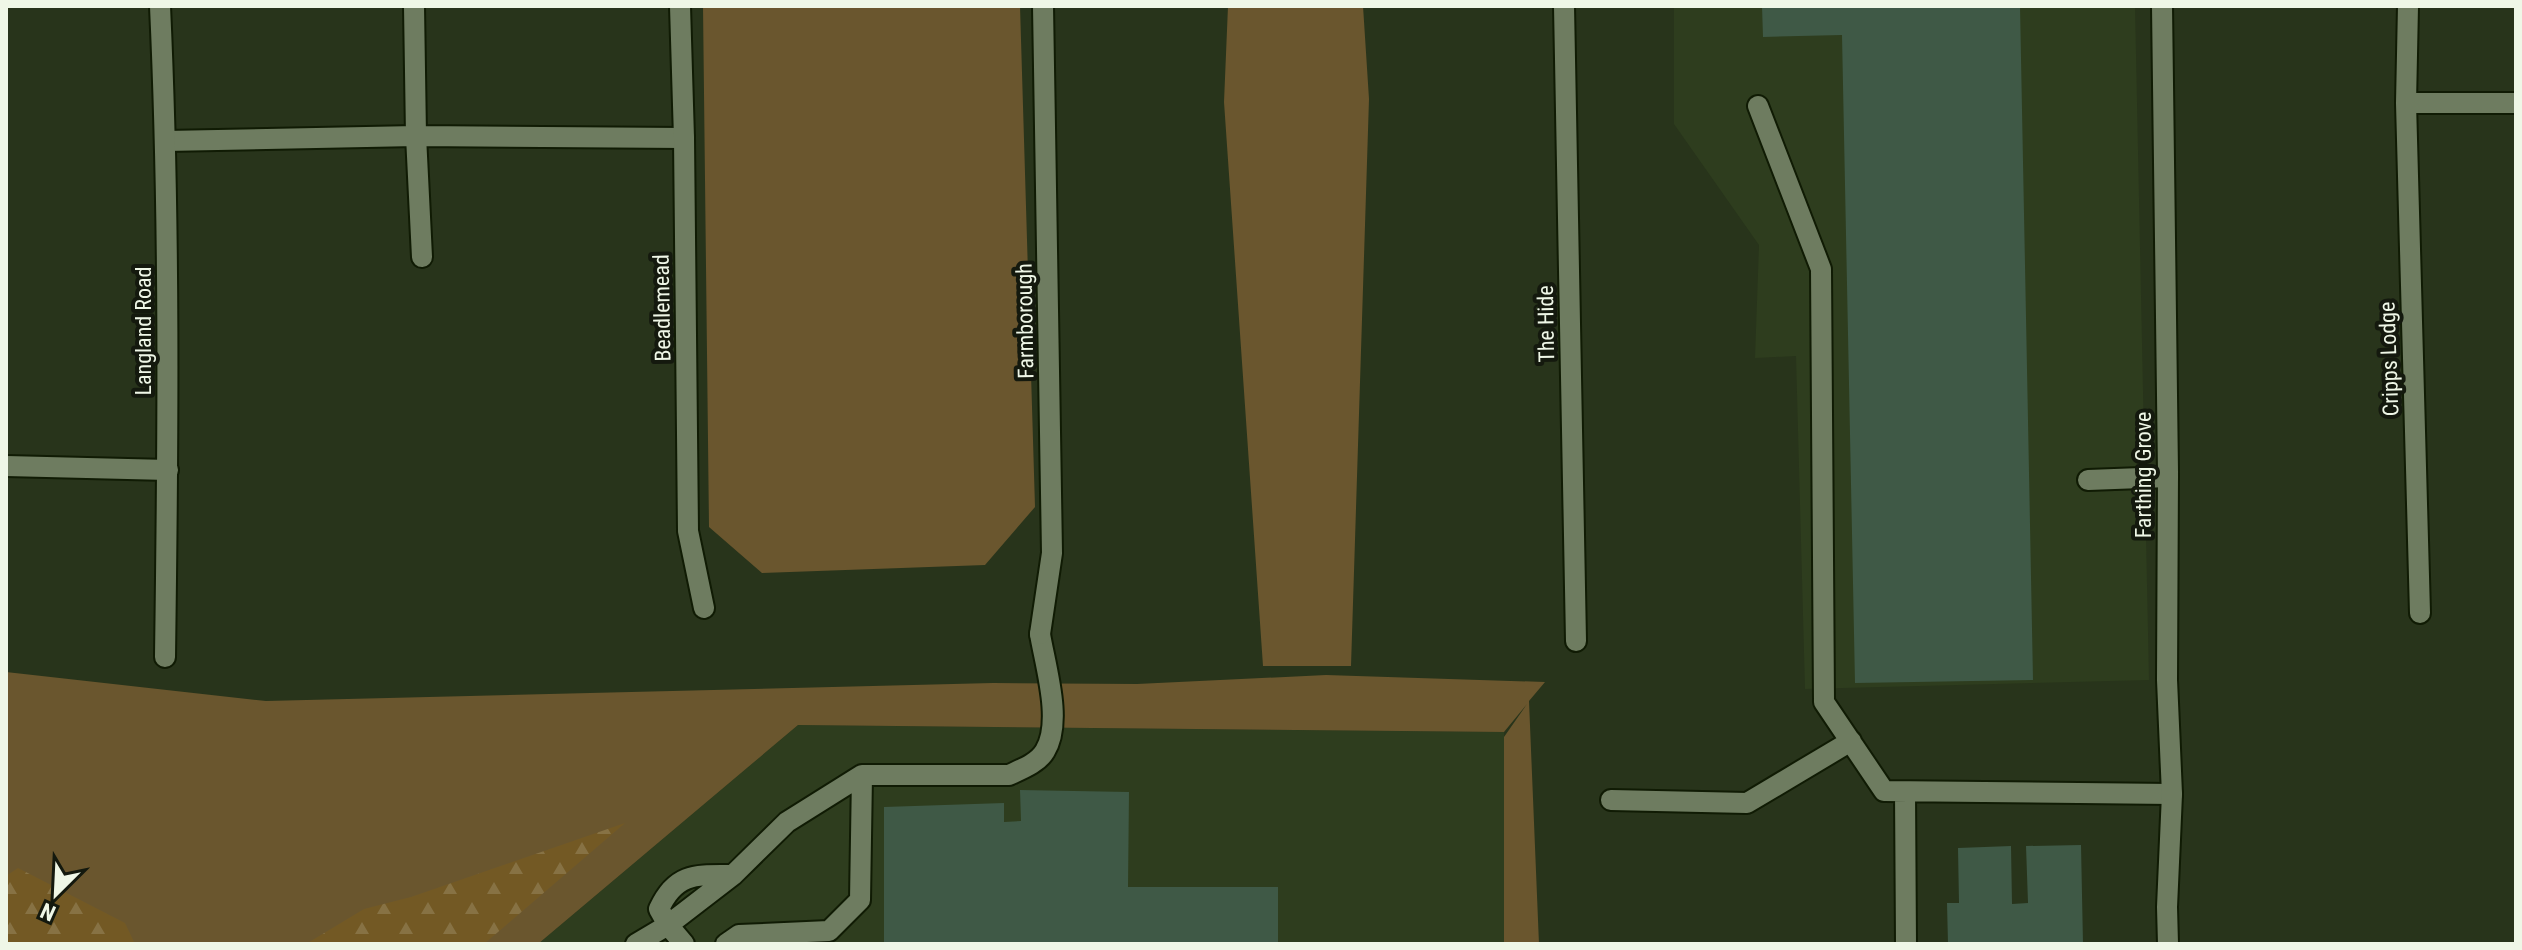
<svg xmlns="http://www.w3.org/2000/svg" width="2522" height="950" viewBox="0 0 2522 950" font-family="'Roboto Condensed',sans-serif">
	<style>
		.built { fill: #2e3d1e }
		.green { fill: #6a562e }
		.forest { fill: url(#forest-firs) }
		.building { fill: #3f5946 }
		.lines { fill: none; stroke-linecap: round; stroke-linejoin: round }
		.lane-casing { stroke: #101b04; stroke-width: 24 }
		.street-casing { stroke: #101b04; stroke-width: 24 }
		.secondary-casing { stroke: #101b04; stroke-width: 24 }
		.lane { stroke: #6e7c60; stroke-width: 20 }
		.street { stroke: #6e7c60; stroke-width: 20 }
		.secondary { stroke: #6e7c60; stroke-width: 20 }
		.labels { text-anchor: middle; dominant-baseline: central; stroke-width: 8; stroke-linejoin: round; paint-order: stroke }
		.street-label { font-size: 22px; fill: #eff7e7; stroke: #14190e }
	</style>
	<defs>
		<pattern id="forest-firs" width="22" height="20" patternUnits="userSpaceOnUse" patternTransform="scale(2)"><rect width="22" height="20" fill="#735924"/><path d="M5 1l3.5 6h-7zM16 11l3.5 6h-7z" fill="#877244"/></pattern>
	</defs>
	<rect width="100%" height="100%" fill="#28341b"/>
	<path class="built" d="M 1674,6 L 2135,6 L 2149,680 L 1805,689 L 1796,356 L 1755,358 L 1759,245 L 1674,124 Z
		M 798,725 L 1504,732 L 1504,944 L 538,944 Z"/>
	<path class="green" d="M 703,6 L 1020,6 L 1035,507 L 985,565 L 762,573 L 709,527 Z
		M 1228,6 L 1363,6 L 1369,99 L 1351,666 L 1263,666 L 1224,102 Z
		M 6,672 L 266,701 L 993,683 L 1137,684 L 1326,675 L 1545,682 L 1529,701 L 1539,944 L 1504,944 L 1504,737 L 1527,704 L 1504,732 L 798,725 L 538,944 L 6,944 Z"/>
	<path class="forest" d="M 625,823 L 484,944 L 306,944 L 364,909 L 411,897 Z
		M 18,868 L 125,923 L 135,944 L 6,944 L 6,876 Z"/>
	<path class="building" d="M 1762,6 L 2020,6 L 2033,680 L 1855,683 L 1842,35 L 1763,37 Z
		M 1020,790 L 1129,792 L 1128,887 L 1278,887 L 1278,944 L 884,944 L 884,807 L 1004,803 L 1004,822 L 1021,821 Z
		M 2081,845 L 2083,944 L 1948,944 L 1947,903 L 1959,903 L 1958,848 L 2011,846 L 2012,904 L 2028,903 L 2026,846 Z"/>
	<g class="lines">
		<defs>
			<path id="lane" d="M 414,6 L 416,136 L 422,257
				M 2408,6 L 2406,103 L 2420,613
				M 2406,103 L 2516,103
				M 1758,106 L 1821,269 L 1824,702 L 1884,791 L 2172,794
				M 166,141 L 416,136 L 684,138
				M 2088,480 L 2168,477
				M 1905,792 L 1906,944
				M 1611,800 L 1747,803 L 1851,741
				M 636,944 L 668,925 L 733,875 L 787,822 L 862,775 L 1009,775 C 1022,769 1038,763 1045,751 C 1063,722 1045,665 1040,634
				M 684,944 L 668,925 L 659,909 C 676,872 697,875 733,875
				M 726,944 L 739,935 L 829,931 L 860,900 L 862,775"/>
			<path id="street" d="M 160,6 C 170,223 168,440 165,657
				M 680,6 L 684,138 L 688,531 L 704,608
				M 1564,6 L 1576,641
				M 6,466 L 168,470
				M 1040,634 L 1052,553 L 1043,6"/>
			<path id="secondary" d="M 2162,6 L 2168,472 L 2167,680 L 2172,794 L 2167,907 L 2168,944"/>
		</defs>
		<use href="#lane" class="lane-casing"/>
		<use href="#street" class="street-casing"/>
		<use href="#secondary" class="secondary-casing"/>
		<use href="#lane" class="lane"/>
		<use href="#street" class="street"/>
		<use href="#secondary" class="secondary"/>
	</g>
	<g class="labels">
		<g class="street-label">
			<text transform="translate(662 308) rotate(-91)">Beadlemead</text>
			<text transform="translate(1025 321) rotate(-91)">Farmborough</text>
			<text transform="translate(1546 324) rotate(-91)">The Hide</text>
			<text transform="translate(143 331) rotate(-90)">Langland Road</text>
			<text transform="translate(2389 359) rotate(-92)">Cripps Lodge</text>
			<text transform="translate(2143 475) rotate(-90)">Farthing Grove</text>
		</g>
	</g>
	<rect width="2522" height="950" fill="none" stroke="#eff7e7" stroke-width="16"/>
	<g transform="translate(56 894) rotate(204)" stroke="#14190e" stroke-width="6" paint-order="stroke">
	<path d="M0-6L14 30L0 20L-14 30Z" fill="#eff7e7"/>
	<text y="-12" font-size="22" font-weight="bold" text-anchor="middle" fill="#eff7e7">N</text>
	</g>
</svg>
